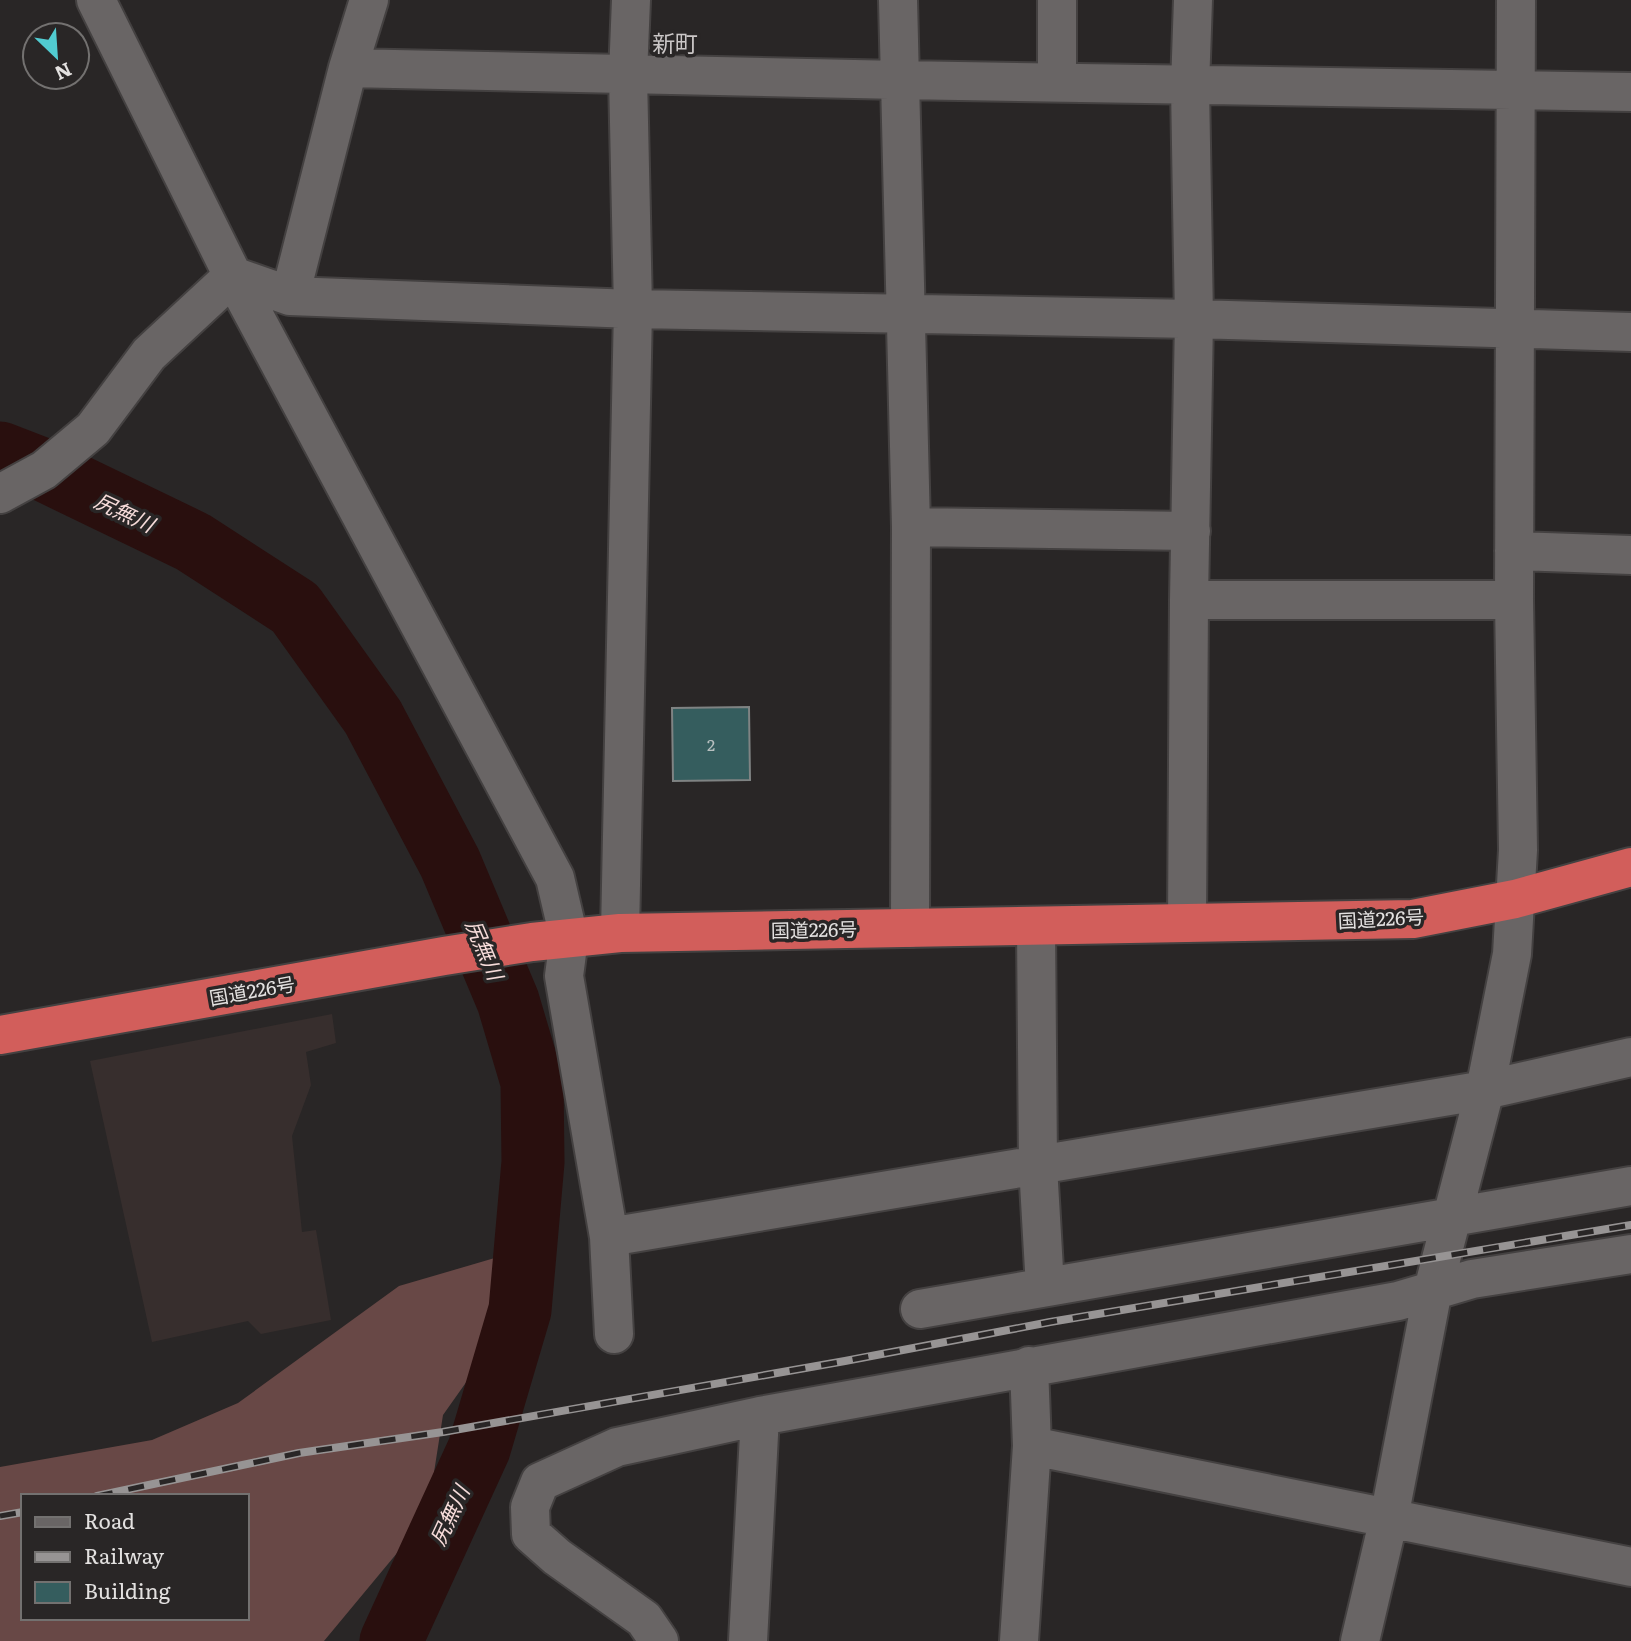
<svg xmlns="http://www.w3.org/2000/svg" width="1631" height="1641" viewBox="0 0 1631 1641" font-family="Literata,'Noto Sans JP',serif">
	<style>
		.built { fill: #372e2d }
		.forest { fill: #684846; fill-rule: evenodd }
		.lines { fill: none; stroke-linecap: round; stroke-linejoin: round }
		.river { stroke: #290f0e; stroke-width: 63 }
		.building { fill: #355d5e; stroke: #7f8383; stroke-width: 2 }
		.minor-casing { stroke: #444141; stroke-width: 42 }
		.highway-casing { stroke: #444141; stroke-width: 42 }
		.minor { stroke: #696565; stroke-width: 38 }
		.highway { stroke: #d25e5b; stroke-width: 38 }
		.rail-casing { stroke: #979494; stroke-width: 8 }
		.rail { stroke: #292626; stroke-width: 5; stroke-dasharray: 16; stroke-linecap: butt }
		.labels { text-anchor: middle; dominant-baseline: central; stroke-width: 7; stroke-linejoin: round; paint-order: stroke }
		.number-label { font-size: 16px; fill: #b8c0c0 }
		.street-label { font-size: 19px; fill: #e3e1e0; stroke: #292626 }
		.water-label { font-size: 21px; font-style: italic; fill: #f7dcda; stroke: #292626 }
		.quarter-label { font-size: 23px; fill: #cac6c6; stroke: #292626 }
	</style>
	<rect width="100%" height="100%" fill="#292626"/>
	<path class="built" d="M 332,1014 L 336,1043 L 306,1052 L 311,1085 L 292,1136 L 302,1232 L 316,1230 L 331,1320 L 261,1334 L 248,1321 L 152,1342 L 90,1061 Z"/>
	<path class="forest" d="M 512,1253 L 501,1333 L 443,1415 L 427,1517 L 324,1641 L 0,1641 L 0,1467 L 152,1440 L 238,1403 L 399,1286 ZM 23,1496 L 247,1496 L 247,1618 L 23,1618 Z"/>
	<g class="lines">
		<path class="river" d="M 0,453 L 44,470 L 193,542 L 295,608 L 373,717 L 450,863 L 508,1001 L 532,1082 L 533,1162 L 520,1310 L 479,1449 L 391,1641"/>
	</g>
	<path class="building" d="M 749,707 L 750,780 L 673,781 L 672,708 Z"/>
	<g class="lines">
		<defs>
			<path id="minor" d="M 96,0 L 233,276 L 555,878 L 569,938 L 564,976 L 609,1237 L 614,1334
				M 898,0 L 911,527 L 910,928
				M 348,68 L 900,80 L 1631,92
				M 1057,82 L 1057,0
				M 290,296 L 348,68 L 369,0
				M 0,494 L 44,470 L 93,429 L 149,354 L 233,276 L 290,296 L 633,309 L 1194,319 L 1631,332
				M 911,527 L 1191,531
				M 1514,551 L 1631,555
				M 1189,600 L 1514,600
				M 1187,923 L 1189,600 L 1194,319 L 1190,86 L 1193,0
				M 1036,927 L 1038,1166 L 1045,1287
				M 620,933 L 633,309 L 628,75 L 631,0
				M 609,1237 L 1485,1090 L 1631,1057
				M 920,1309 L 1631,1186
				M 1032,1446 L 1631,1567
				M 659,1641 L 644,1619 L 557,1557 L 531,1534 L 530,1507 L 540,1482 L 617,1447 L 760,1416 L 1398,1301 L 1472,1279 L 1631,1254
				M 748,1641 L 760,1416
				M 1019,1641 L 1032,1446 L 1029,1366
				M 1360,1641 L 1389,1518 L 1433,1290 L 1485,1090 L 1512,954 L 1518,850 L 1514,600 L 1516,0"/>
			<path id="highway" d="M 0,1035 L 444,956 L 532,942 L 620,933 L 1413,919 L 1515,899 L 1631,867"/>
		</defs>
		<use href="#minor" class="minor-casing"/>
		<use href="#highway" class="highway-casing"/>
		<use href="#minor" class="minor"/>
		<use href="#highway" class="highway"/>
		<defs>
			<path id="rail" d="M 97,1496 L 299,1453 L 443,1432 L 845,1361 L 1050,1322 L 1631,1225
				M 0,1516 L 23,1512"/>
		</defs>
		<use href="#rail" class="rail-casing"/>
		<use href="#rail" class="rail"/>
	</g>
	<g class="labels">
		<g class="number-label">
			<text x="711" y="744">2</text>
		</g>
		<g class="street-label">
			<text transform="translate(1381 918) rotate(-3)">国道226号</text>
			<text transform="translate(814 929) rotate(-1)">国道226号</text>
			<text transform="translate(252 990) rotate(-10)">国道226号</text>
		</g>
		<g class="water-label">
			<text transform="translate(125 511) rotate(25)">尻無川</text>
			<text transform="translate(486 949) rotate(67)">尻無川</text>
			<text transform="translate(448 1515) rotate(-65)">尻無川</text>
		</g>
		<g class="quarter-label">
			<text x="675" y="42">新町</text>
		</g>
	</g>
	<rect x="21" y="1494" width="228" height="126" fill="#292626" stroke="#737170" stroke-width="2"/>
	<rect x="35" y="1517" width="35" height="10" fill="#696565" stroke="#737170" stroke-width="2"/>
	<text x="84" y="1529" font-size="21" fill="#e3e1e0">Road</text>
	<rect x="35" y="1552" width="35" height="10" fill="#979494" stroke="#737170" stroke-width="2"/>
	<text x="84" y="1564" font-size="21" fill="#e3e1e0">Railway</text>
	<rect x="35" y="1582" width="35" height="21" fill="#355d5e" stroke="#737170" stroke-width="2"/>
	<text x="84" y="1599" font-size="21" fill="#e3e1e0">Building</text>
	<g transform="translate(56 56) rotate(155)"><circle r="33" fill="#292626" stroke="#737170" stroke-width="2"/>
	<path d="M0-5L12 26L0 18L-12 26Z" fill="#51ccd1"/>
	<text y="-10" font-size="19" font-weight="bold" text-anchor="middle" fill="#e3e1e0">N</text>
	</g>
</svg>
